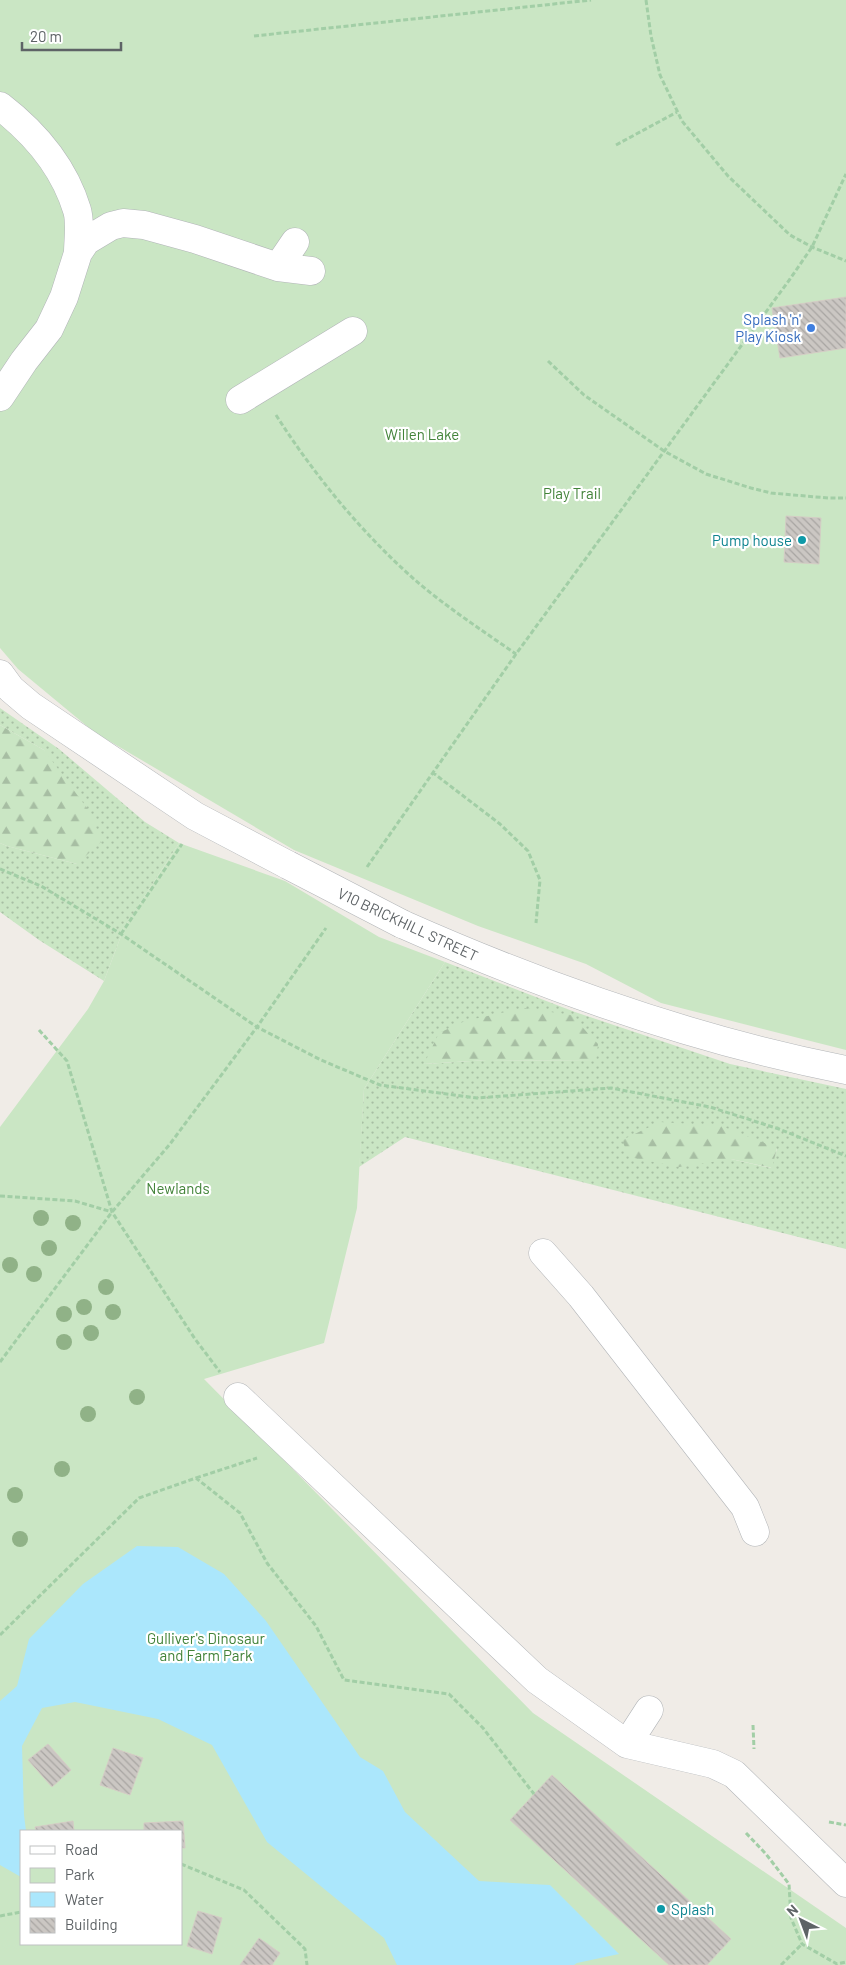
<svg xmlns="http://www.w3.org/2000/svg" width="846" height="1965" viewBox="0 0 846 1965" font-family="Barlow,sans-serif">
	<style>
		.grass { fill: url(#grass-dots); fill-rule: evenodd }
		.forest { fill: url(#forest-firs) }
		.green { fill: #cae6c4; fill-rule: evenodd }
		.water { fill: #abe7fc }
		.building { fill: url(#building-back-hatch); stroke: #d4cdc5 }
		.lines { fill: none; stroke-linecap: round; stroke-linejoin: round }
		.minor-casing { stroke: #b2b5b8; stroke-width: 29 }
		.path { stroke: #a2cea6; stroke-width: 3; stroke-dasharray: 5 2.5; stroke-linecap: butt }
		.minor { stroke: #fff; stroke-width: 28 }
		.minor-bridge-casing { stroke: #b2b5b8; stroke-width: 29; stroke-linecap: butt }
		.minor-bridge { stroke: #fff; stroke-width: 28 }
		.tree { fill: #90b287 }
		.shop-dot { fill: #3f7fe0; stroke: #fff; stroke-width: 2 }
		.culture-dot { fill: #0f9aa8; stroke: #fff; stroke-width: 2 }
		.labels { text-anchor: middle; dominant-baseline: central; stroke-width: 4.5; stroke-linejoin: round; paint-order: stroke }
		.shop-label { font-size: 15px; fill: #366cbe; stroke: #fff; text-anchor: end }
		.park-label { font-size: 15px; fill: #428339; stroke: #fff }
		.culture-label { font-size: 15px; fill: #0d838f; stroke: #fff; text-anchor: end }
		.street-label { font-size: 15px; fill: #5e6366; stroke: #fff }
	</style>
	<defs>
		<pattern id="grass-dots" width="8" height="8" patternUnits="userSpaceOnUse" patternTransform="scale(1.25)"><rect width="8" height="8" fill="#cae6c4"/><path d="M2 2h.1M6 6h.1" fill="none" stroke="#a7bea3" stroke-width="1.8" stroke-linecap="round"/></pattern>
		<pattern id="forest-firs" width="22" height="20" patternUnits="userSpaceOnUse" patternTransform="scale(1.25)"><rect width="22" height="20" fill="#cae6c4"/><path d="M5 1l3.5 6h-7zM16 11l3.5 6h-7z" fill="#a7bea3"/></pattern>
		<pattern id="building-back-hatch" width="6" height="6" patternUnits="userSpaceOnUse" patternTransform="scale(1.25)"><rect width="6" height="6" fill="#cbc7c3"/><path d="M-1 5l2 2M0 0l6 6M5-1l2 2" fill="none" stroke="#a8a5a2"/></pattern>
	</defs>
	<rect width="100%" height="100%" fill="#f0ece7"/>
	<path class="grass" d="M 0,708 L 59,749 L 145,822 L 179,843 L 124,928 L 104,981 L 39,940 L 0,912 L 0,843 L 7,846 L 77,864 L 44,750 L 0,725 Z
		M 445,962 L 575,1012 L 730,1064 L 846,1089 L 846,1249 L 405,1137 L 359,1167 L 364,1089 ZM 465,1021 L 596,1061 L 487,1060 L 424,1064 ZM 777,1149 L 771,1168 L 731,1159 Z"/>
	<path class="forest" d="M 0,725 L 44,750 L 92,815 L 101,842 L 77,864 L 7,846 L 0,843 Z
		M 524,1008 L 571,1015 L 598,1044 L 596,1061 L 487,1060 L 424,1064 L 439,1033 L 465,1021 Z
		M 660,1122 L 721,1126 L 777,1148 L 772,1168 L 731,1159 L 679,1167 L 629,1157 L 622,1140 Z"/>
	<path class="green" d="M 0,0 L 846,0 L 846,1050 L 661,1003 L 586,964 L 478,926 L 294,850 L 94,732 L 18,669 L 0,648 Z
		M 179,843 L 285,881 L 379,937 L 445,962 L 364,1089 L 357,1208 L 324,1343 L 204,1379 L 533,1713 L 846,1928 L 846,1965 L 0,1965 L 0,1127 L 88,1009 L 104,981 L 124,928 ZM 21,1831 L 181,1831 L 181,1944 L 21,1944 Z"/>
	<path class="water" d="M 137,1546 L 178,1547 L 224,1574 L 266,1621 L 360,1757 L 383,1771 L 405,1812 L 479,1881 L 550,1885 L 619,1954 L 577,1963 L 574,1965 L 397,1965 L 384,1938 L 267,1842 L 212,1745 L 158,1719 L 75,1702 L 42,1708 L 22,1746 L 24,1815 L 26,1831 L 21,1831 L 21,1877 L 0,1865 L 0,1701 L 17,1686 L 29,1639 L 83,1584 Z"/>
	<path class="building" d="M 846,297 L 846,348 L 780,358 L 772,308 Z
		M 786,516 L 821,518 L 819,564 L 784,562 Z
		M 48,1744 L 71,1770 L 52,1787 L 28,1760 Z
		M 113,1748 L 143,1758 L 130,1795 L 100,1785 Z
		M 552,1775 L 731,1939 L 707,1965 L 669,1965 L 510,1820 Z
		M 73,1821 L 74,1831 L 36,1831 L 35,1827 Z
		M 183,1821 L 185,1848 L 181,1848 L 181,1831 L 144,1831 L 144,1823 Z
		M 198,1911 L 222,1918 L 212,1954 L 187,1946 Z
		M 259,1938 L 280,1953 L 272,1965 L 240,1965 Z"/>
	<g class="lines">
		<defs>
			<path id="minor" d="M 0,106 C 35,133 64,167 77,210 C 81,223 78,240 78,253
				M 278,267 L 295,242
				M 0,397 L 24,361 L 49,329 L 64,297 L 78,253 L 86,241 L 111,226 L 123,223 L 144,225 L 195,239 L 278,267 L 311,271
				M 240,400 L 353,331
				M 0,674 L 11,689 L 31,706 L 195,816 L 288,865
				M 402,924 C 544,987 693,1040 846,1070
				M 543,1253 L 581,1296 L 745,1507 L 755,1532
				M 238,1397 L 537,1680 L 627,1744 L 713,1764 L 734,1774 L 846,1883
				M 627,1744 L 649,1710"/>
		</defs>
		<use href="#minor" class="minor-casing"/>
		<path class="path" d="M 646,0 L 651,36 L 660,75 L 682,121 L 728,176 L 790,235 L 812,247 L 846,261
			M 254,36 L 591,0
			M 616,145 L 677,112
			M 548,361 L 584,395 L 664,451 L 706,474 L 751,488 L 771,493 L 828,498 L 846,498
			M 276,415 C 315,476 361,532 415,580 C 445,606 483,631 516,654
			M 432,772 L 500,824 L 528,851 L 540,880 L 536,923
			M 367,867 L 516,654 L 790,279 L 812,247 L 846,174
			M 0,869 L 41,886 L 121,934 L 257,1027 L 321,1060 L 380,1085 L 477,1098 L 611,1088 L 710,1107 L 779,1129 L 846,1156
			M 121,934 L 182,844
			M 39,1030 L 67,1061 L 112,1212 L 195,1339 L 220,1372
			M 0,1196 L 75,1201 L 112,1212
			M 0,1362 L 112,1212 L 170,1144 L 257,1027 L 326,928
			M 196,1478 L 257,1458
			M 0,1635 L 139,1498 L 196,1478 L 240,1513 L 267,1563 L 316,1626 L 344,1680 L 449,1694 L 483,1728 L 534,1794
			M 753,1725 L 754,1749
			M 829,1822 L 846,1825
			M 746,1833 L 766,1854 L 789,1884 L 791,1918 L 802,1944 L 837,1964 L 846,1962
			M 181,1864 L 244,1890 L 305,1949 L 307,1965
			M 0,1916 L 21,1912
			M 781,1965 L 802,1944"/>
		<use href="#minor" class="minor"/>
		<defs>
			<path id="minor-bridge" d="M 288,865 L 402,924"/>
		</defs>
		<use href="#minor-bridge" class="minor-bridge-casing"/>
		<use href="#minor-bridge" class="minor-bridge"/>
	</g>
	<g class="tree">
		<circle cx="41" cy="1218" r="8"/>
		<circle cx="73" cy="1223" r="8"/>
		<circle cx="49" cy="1248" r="8"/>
		<circle cx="10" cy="1265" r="8"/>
		<circle cx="34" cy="1274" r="8"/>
		<circle cx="106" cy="1287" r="8"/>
		<circle cx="84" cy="1307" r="8"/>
		<circle cx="113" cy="1312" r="8"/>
		<circle cx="64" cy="1314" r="8"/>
		<circle cx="91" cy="1333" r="8"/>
		<circle cx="64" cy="1342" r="8"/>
		<circle cx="137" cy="1397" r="8"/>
		<circle cx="88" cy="1414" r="8"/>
		<circle cx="62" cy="1469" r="8"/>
		<circle cx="15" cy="1495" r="8"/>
		<circle cx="20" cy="1539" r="8"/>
	</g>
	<circle class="shop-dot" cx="811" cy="328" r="5"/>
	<g class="culture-dot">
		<circle cx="802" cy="540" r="5"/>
		<circle cx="661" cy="1909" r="5"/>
	</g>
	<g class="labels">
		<g class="shop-label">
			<text x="801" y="319">Splash 'n'<tspan x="801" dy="17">Play Kiosk</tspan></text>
		</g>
		<g class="park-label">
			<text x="422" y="434">Willen Lake</text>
			<text x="572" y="493">Play Trail</text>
			<text x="178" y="1188">Newlands</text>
			<text x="206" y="1638">Gulliver's Dinosaur<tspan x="206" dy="17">and Farm Park</tspan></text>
		</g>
		<g class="culture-label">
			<text x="792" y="540">Pump house</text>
			<text x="671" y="1909" text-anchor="start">Splash</text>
		</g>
		<g class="street-label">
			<text transform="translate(408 924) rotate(25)">V10 BRICKHILL STREET</text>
		</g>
	</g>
	<rect x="20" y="1830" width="162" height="115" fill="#ffffff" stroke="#bfc1c2"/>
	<rect x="30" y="1846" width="25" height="8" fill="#ffffff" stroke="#bfc1c2"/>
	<text x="65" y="1855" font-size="15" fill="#5e6366">Road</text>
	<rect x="30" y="1868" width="25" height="15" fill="#cae6c4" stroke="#bfc1c2"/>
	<text x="65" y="1880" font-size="15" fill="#5e6366">Park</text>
	<rect x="30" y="1892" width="25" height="15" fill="#abe7fc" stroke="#bfc1c2"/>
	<text x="65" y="1905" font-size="15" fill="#5e6366">Water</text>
	<rect x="30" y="1918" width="25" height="15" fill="url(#building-back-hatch)" stroke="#bfc1c2"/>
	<text x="65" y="1930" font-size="15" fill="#5e6366">Building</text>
	<g transform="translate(801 1920) rotate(318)" stroke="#ffffff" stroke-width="4" paint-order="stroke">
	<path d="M0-4L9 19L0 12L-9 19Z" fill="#5e6366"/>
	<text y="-8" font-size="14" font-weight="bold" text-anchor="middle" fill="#5e6366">N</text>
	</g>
	<path d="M22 42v8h99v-8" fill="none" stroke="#5e6366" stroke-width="2.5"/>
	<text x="30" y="42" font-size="15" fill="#5e6366" stroke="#ffffff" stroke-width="4" paint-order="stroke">20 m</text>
</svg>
